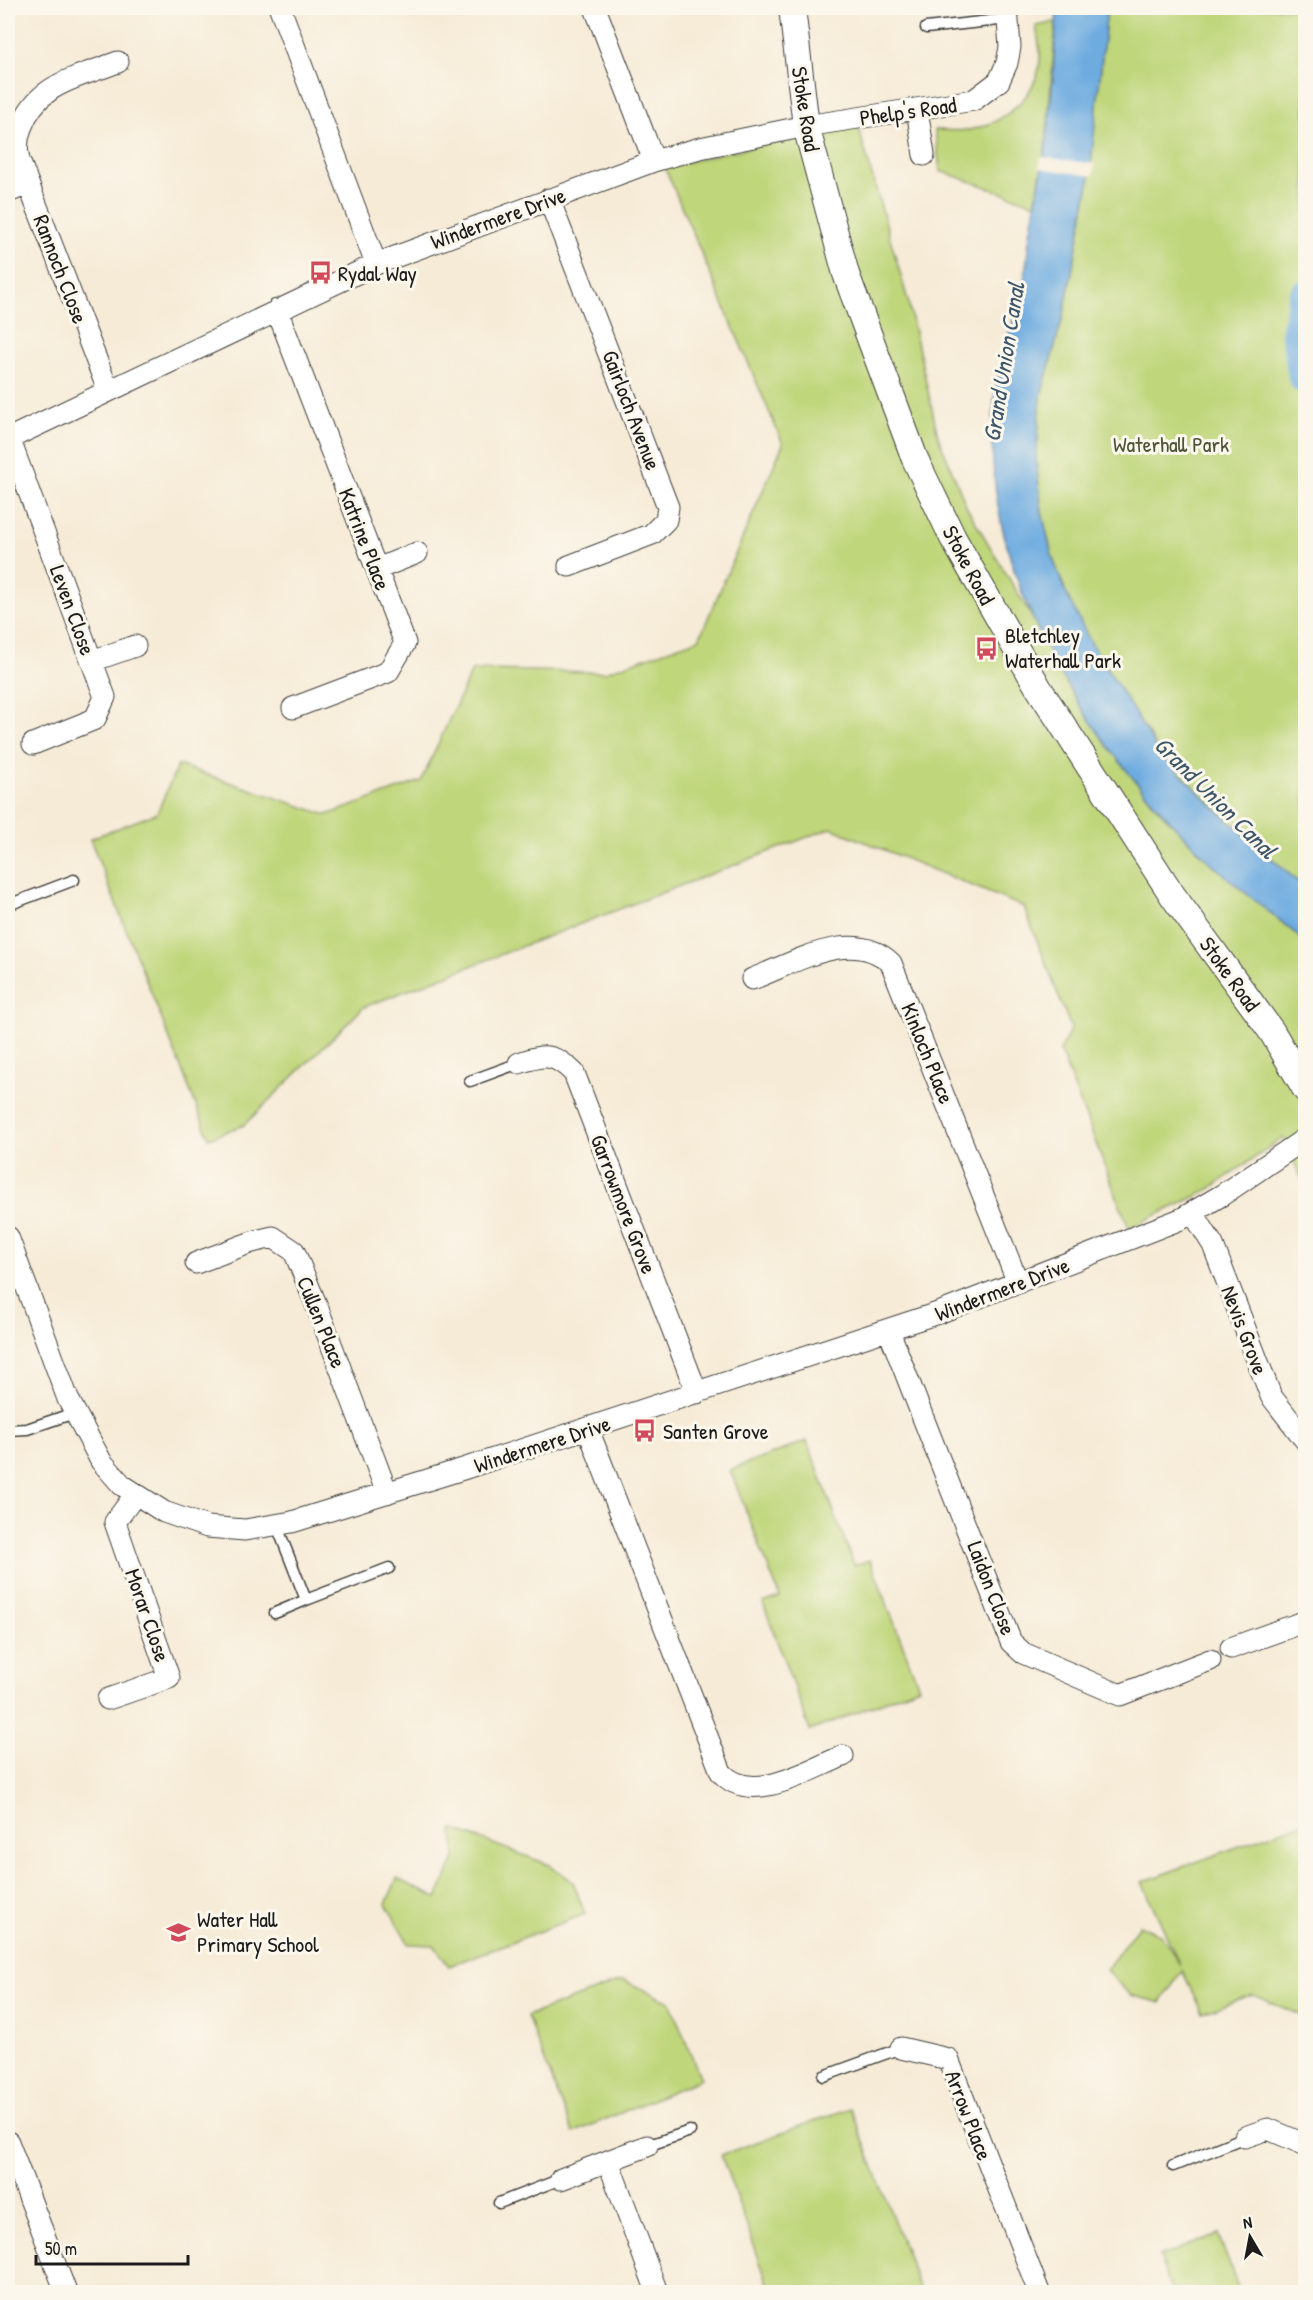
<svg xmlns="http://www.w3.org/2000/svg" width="1313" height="2300" viewBox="0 0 1313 2300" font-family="'Patrick Hand',sans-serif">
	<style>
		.green { fill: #bfd67a; stroke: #6e794b; stroke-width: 1.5 }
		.water { fill: #6eace0; stroke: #45647e; stroke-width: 1.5 }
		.pier { fill: #f6ebd7 }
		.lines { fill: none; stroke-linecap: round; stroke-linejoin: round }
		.river { stroke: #6eace0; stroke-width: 36 }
		.service-casing { stroke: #3d3b38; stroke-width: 13 }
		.minor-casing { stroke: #3d3b38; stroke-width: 23 }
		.tertiary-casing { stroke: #3d3b38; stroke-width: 28 }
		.service { stroke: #fff; stroke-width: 10 }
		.minor { stroke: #fff; stroke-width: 21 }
		.tertiary { stroke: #fff; stroke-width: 26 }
		.labels { text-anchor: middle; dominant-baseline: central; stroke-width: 6; stroke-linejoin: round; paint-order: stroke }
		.street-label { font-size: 22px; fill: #1c1c1c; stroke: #fbf7ec }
		.poi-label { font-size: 22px; fill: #1c1c1c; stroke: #fbf7ec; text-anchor: start }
		.park-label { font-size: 22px; fill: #4d5438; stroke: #fbf7ec }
		.water-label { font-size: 24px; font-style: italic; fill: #3d566a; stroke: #fbf7ec }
	</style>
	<rect width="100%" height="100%" fill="#fbf7ec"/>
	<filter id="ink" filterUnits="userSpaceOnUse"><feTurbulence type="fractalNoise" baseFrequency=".0167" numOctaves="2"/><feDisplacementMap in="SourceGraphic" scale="12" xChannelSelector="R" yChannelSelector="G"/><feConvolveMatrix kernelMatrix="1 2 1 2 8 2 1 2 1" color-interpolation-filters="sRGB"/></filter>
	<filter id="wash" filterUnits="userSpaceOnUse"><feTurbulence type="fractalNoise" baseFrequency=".008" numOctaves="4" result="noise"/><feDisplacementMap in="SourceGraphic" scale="24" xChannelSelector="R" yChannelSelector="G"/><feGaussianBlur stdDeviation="1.35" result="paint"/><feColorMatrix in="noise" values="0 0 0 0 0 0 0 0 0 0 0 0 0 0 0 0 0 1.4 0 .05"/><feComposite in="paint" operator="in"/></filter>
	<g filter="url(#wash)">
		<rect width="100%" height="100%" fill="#f6ebd7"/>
		<path class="green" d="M 1107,8 L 1305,8 L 1306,298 L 1299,335 L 1306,376 L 1305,888 L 1215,808 L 1159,752 L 1090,641 L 1067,595 L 1052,556 L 1042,512 L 1036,461 L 1041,396 L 1064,313 L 1089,184 Z
			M 1056,22 L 1046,143 L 1035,204 L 940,171 L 935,130 C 947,130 961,132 973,129 C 1003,123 1032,99 1039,68 C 1042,54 1038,39 1036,26 Z
			M 858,126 L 908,301 L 938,436 L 967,508 L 1032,617 L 1074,696 L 1114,754 L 1157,808 L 1202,855 L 1305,942 L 1305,1186 L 1283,1138 L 1205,1192 L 1129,1228 L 1060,1051 L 1071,1028 L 1024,907 L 831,828 L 364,1007 L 244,1125 L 209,1138 L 90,839 L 157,813 L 178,765 L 327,815 L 421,781 L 472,670 L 605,672 L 699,639 L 783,444 L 665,168 L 723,153 Z
			M 807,1441 L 854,1565 L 870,1560 L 919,1687 L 810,1731 L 763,1603 L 780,1597 L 730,1470 Z
			M 1305,1822 L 1305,2017 L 1253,1995 L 1202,2013 L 1182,1970 L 1161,2003 L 1130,1995 L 1106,1970 L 1139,1925 L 1162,1935 L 1180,1965 L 1142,1882 Z
			M 453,1829 L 550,1865 L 573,1882 L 585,1914 L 449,1966 L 434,1945 L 409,1944 L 386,1904 L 397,1879 L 437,1898 L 455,1859 Z
			M 623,1980 L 670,2002 L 701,2079 L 573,2133 L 527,2016 Z
			M 851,2108 L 920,2289 L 911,2292 L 771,2292 L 721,2155 Z
			M 1218,2234 L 1240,2292 L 1173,2292 L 1159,2257 Z"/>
		<path class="water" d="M 1057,8 L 1107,8 L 1089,184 L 1064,313 L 1041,396 L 1036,461 L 1042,512 L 1052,556 L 1067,595 L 1090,641 L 1159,752 L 1215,808 L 1305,888 L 1305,942 C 1271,911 1233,886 1201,853 C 1084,737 977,574 994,403 C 998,360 1015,321 1024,280 C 1027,264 1028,248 1030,233 C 1035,203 1042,174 1046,144 C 1053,99 1054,53 1057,8 Z"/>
		<path class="pier" d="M 1041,157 L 1095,164 L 1093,176 L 1039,168 Z"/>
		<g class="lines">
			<path class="river" d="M 1306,298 L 1299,335 L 1306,376"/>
		</g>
	</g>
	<g filter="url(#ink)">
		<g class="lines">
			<defs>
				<path id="service" d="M 926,28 L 1008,19
					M 8,905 L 74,880
					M 470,1081 L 519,1063
					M 8,1430 L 27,1429 L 74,1413
					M 277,1526 L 306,1600 L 389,1568
					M 275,1613 L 306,1600
					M 824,2076 L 901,2048
					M 647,2146 L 690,2131
					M 1173,2166 L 1245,2137
					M 499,2203 L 561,2179"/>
				<path id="minor" d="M 280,8 L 376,264
					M 595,8 L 654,161
					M 917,109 L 924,155
					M 8,192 L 28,184
					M 549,199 L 668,507 L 666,520 L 652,534 L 569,566
					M 277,310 L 405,643 L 388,672 L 293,708
					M 108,390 L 19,160 C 16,149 17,139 21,128 C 37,83 77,78 118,62
					M 9,438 L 105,697 L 95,719 L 33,744
					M 8,439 L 376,264 L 654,161 L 700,148 L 806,126 L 974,100 L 999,81 L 1007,63 L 1010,47 L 1007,8
					M 377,569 L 417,553
					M 92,661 L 135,646
					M 752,979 C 793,964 852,926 891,963 L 1018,1283
					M 519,1063 C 545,1054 554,1053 574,1073 L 697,1393
					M 1193,1213 L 1213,1245 L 1271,1396 L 1306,1441
					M 8,1237 L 68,1399 L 101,1461 L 122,1485 L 164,1512 L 207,1527 L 245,1530 L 292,1522 L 463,1469 L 941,1312 L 1181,1219 L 1222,1195 L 1306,1138
					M 196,1263 L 252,1242 L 273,1237 L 294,1251 L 318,1309 L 387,1493
					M 889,1331 L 1011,1642 L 1023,1653 L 1120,1695 L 1210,1660
					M 588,1429 L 721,1772 C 750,1807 810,1769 843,1756
					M 1231,1648 L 1306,1621
					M 108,1699 L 169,1678 L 115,1522 L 135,1495
					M 901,2048 L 948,2059 L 1039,2292
					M 1245,2137 L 1268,2129 L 1306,2145
					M 8,2142 L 66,2292
					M 608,2161 L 657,2292
					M 561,2179 L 647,2146"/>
				<path id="tertiary" d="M 792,8 L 806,126 L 846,274 L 915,459 L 953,538 L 1038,687 L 1173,896 L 1272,1032 L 1306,1090"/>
			</defs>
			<use href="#service" class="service-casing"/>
			<use href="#minor" class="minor-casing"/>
			<use href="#tertiary" class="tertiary-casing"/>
			<use href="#service" class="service"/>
			<use href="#minor" class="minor"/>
			<use href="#tertiary" class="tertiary"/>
		</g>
	</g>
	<defs>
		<symbol id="bus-bare" viewBox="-9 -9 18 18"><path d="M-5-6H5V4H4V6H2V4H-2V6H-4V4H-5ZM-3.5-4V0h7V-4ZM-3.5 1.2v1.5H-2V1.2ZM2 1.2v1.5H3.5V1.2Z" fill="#d1495b" stroke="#fbf7ec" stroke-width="2.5" paint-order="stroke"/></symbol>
		<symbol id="school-bare" viewBox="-9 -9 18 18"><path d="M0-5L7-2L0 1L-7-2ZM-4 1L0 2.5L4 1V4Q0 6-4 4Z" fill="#d1495b" stroke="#fbf7ec" stroke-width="2.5" paint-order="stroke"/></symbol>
	</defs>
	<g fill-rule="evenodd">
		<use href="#bus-bare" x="304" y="256" width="33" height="33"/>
		<use href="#bus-bare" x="970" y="632" width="33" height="33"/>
		<use href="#bus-bare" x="628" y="1414" width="33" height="33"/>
		<use href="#school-bare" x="162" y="1916" width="33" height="33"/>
	</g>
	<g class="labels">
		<g class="street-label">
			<text transform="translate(806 109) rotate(81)">Stoke Road</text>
			<text transform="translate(908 111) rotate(-8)">Phelp's Road</text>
			<text transform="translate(498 218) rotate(-20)">Windermere Drive</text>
			<text transform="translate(61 269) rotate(69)">Rannoch Close</text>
			<text transform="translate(632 410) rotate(69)">Gairloch Avenue</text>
			<text transform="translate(365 539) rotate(69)">Katrine Place</text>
			<text transform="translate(969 565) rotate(62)">Stoke Road</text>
			<text transform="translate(73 610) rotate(70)">Leven Close</text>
			<text transform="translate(1230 974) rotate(54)">Stoke Road</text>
			<text transform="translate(928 1053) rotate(68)">Kinloch Place</text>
			<text transform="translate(624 1204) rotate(69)">Garrowmore Grove</text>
			<text transform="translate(1002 1289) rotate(-21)">Windermere Drive</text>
			<text transform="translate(322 1322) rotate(68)">Cullen Place</text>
			<text transform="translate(1245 1330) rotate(69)">Nevis Grove</text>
			<text transform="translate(542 1444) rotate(-18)">Windermere Drive</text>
			<text transform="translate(992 1588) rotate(69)">Laidon Close</text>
			<text transform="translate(148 1615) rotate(71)">Morar Close</text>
			<text transform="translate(969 2115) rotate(69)">Arrow Place</text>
		</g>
		<g class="poi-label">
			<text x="338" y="273">Rydal Way</text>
			<text x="1005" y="635">Bletchley<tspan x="1005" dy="25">Waterhall Park</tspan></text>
			<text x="663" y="1431">Santen Grove</text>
			<text x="197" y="1919">Water Hall<tspan x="197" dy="25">Primary School</tspan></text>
		</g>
		<g class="park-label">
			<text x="1171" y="444">Waterhall Park</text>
		</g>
		<g class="water-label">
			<text transform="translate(1003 362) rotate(-81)">Grand Union Canal</text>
			<text transform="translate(1216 797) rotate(45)">Grand Union Canal</text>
		</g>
	</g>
	<rect width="1313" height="2300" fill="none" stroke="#fbf7ec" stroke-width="30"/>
	<g transform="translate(1250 2237) rotate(350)" stroke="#fbf7ec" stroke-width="4.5" paint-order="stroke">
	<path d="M0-4.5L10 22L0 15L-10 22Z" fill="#1c1c1c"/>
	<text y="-9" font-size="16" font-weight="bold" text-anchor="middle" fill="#1c1c1c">N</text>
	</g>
	<path d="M36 2255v9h152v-9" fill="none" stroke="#1c1c1c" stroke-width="3"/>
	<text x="45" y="2255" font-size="18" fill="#1c1c1c" stroke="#fbf7ec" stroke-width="4.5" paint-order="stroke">50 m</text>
</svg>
